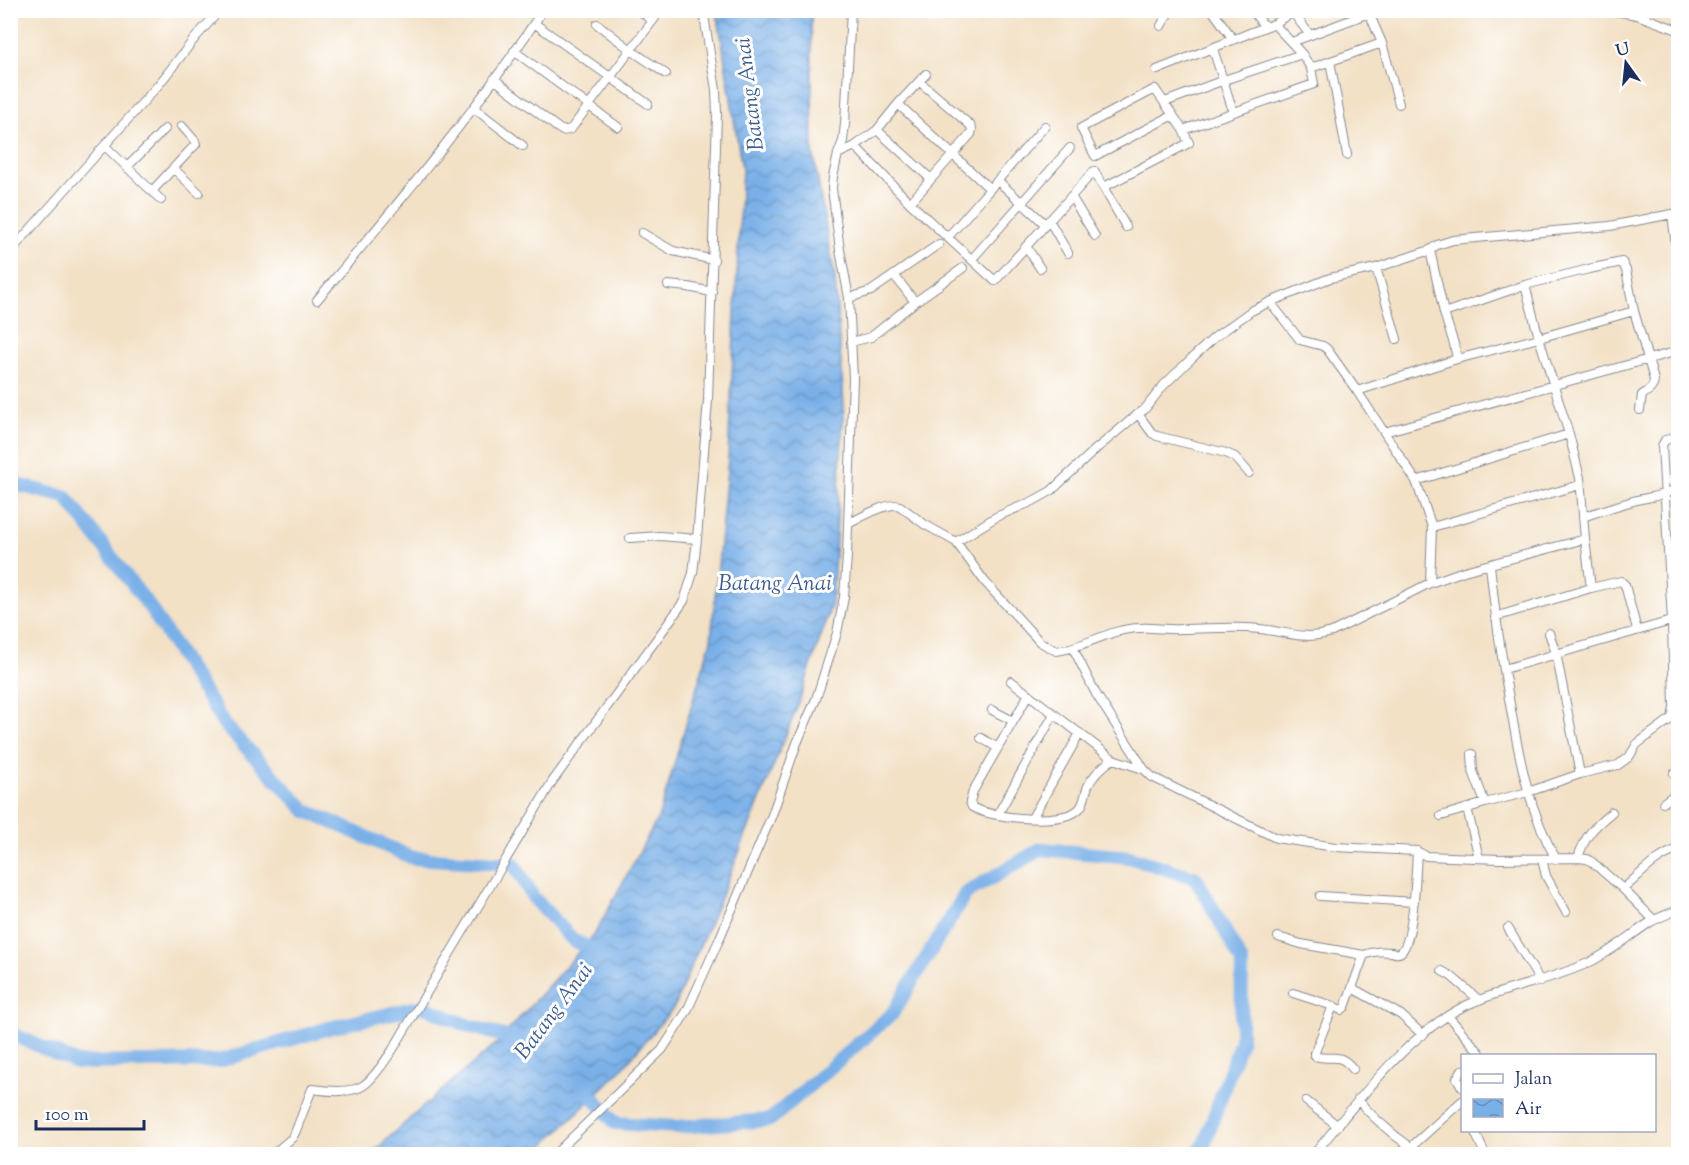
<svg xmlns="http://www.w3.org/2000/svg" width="1689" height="1165" viewBox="0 0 1689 1165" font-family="'Sorts Mill Goudy',serif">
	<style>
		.water { fill: url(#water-waves); stroke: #4a70a3; stroke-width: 1.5 }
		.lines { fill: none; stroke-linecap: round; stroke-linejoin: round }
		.river { stroke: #7ab0e8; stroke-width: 14 }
		.minor-casing { stroke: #878892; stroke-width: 10 }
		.minor { stroke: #fff; stroke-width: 8 }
		.labels { text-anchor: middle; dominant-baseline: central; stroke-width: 6; stroke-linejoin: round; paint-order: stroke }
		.water-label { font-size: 22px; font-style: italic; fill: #3c5c8e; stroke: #fff }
	</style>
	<defs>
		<pattern id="water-waves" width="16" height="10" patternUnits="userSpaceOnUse" patternTransform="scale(1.5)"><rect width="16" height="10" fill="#7ab0e8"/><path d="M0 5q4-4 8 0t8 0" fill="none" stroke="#6390bf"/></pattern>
	</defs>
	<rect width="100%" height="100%" fill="#fff"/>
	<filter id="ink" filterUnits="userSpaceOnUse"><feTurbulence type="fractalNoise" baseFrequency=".0167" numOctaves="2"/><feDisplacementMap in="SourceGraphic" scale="12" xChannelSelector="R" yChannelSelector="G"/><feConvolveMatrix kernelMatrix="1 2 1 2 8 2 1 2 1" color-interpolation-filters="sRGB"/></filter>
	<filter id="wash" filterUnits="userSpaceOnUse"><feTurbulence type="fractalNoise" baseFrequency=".008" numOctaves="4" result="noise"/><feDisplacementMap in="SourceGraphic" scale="24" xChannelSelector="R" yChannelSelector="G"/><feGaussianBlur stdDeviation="1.35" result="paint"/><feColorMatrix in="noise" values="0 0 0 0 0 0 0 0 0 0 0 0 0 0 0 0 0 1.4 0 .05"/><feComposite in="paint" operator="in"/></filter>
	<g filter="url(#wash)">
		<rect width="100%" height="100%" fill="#f3e1c6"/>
		<path class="water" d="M 717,11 L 811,11 L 813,152 L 835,279 L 844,405 L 832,603 L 799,702 L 734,865 L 674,1007 L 620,1071 L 535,1154 L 371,1154 L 426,1104 L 497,1043 L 594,935 L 659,816 L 711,640 L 728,459 L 742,169 Z"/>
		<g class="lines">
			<path class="river" d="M 10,483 L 66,497 L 149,606 L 224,724 L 305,810 L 413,858 L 514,864 L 533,897 L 574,941 L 601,953
				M 10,1033 L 77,1063 L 219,1061 L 329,1028 L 422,1006 L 466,1025 L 520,1041
				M 582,1084 L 615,1123 L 677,1127 L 770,1120 L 892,1014 L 966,893 L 1041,849 L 1129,857 L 1196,878 L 1242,962 L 1241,1040 L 1204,1145 L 1197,1154"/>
		</g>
	</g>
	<g filter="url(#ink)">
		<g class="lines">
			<defs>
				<path id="minor" d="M 639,10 L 653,21
					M 679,10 L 690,14 L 703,13
					M 1212,10 L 1233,39
					M 1291,10 L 1310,35
					M 1609,10 L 1637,15 L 1678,30
					M 534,23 L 648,104
					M 597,24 L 631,50 L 666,74
					M 1274,24 L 1292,12
					M 1161,26 L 1170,10
					M 1292,42 L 1369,13 L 1368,10
					M 1382,43 L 1399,104
					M 1213,49 L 1233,111
					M 514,51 L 618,127
					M 1330,61 L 1347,155
					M 1311,68 L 1382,43 L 1369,13
					M 1157,70 L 1265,27
					M 494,79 L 558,128 L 563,131 L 571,129 L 661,10
					M 1165,102 L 1224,80 L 1302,54
					M 898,104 L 990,189
					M 474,108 L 523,146
					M 1173,115 L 1095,156 L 1081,128 L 1155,89 L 1183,130 L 1314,84 L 1311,68 L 1302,54 L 1274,24 L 1265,27 L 1252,10
					M 877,130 L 931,179
					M 105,146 L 161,200
					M 855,146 L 910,203 L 995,281 L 1094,171 L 1126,227
					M 838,154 L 855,146 L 877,130 L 898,104 L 926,74
					M 127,167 L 165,129
					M 173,168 L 199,193
					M 998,181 L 1045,224
					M 1104,187 L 1189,143 L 1183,130
					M 152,191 L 196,144 L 195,141 L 182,126
					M 1071,196 L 1095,236
					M 910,203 L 971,134 L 972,129 L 970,125 L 920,82
					M 1678,214 L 1672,214 L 1678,262
					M 1049,220 L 1068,253
					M 642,233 L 673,251 L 714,260
					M 948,237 L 1045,126
					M 1026,246 L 1040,268
					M 10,252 L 160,83 L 195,38 L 220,10
					M 972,259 L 1070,148
					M 1376,268 L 1397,339
					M 668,285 L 688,287 L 712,292
					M 849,298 L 871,291 L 939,244
					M 317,300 C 396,206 475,113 543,10
					M 915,302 L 963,268
					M 1270,302 L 1300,340 L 1323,346 L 1327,349 L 1357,391 L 1457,359 L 1454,344 L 1444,313 L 1430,250 L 1437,245 L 1453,240 L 1610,226 L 1672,214
					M 1444,313 L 1525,285 L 1589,269 L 1622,262 L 1626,270 L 1634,311 L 1654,380 C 1654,388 1648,391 1642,395 L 1640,410
					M 851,342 L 871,337 L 915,302 L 894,275
					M 1457,359 L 1539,338 L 1634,311
					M 1357,391 L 1384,432 L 1678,351
					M 1384,432 L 1416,481 L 1432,527 L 1580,485
					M 1249,473 L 1235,457 L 1226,453 L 1157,436 L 1152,433 L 1138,414 L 1144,410 L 1164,385 L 1193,357 L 1215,337 L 1251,311 L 1270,302 L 1330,278 L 1376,268 L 1430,250
					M 1416,481 L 1569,434
					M 1583,517 C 1600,511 1616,506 1633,501 C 1649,497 1664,496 1678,488
					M 848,524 C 860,518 888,501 900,506 L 924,524 L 956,542 L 985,582 L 1040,642 L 1056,651 C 1084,648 1111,628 1140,628 C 1153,627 1167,630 1181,629 C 1208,629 1233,626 1260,629 C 1288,632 1304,641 1332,632 L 1430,583 L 1464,571 L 1585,539 L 1580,478 L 1569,434 L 1539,338 L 1525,285
					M 630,538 L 660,536 L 697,539
					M 1585,539 L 1591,588
					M 956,542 L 996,517 L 1033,501 L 1051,491 L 1096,449 L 1138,414
					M 1490,565 C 1495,614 1502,662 1511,710 C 1520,762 1530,813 1556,859
					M 1430,583 L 1432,527
					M 1495,617 L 1591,588 L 1621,581 L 1625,585 L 1637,630
					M 1549,633 L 1556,653 L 1580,774
					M 1073,648 L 1096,694 L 1144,769 L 1152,777 L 1276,838 L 1335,847 L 1417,851 L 1426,856 L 1499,859 L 1578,858 L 1587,859 L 1592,862 L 1623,889 L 1654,920
					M 1504,669 L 1678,619
					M 1011,681 L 1113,759 L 1143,769
					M 1029,694 L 973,791 L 970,802 L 972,807 C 989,818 1065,826 1080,808 C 1085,802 1085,793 1088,786 C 1093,775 1103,766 1113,759
					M 992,710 L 1013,721
					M 981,738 L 998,748
					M 1472,754 L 1473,771 L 1485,803
					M 1674,773 L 1678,779
					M 1663,803 L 1678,792
					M 1467,808 L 1479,858
					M 998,814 L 1054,714
					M 1441,816 L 1485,803 L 1528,792 L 1580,774 L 1618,765 L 1629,757 L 1637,744 L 1672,718 L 1674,707 L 1672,621 L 1662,446 L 1665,440 L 1678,437
					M 1032,818 L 1080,733
					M 1578,858 C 1585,835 1594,827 1612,812
					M 1542,859 L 1546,876 L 1566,912
					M 1623,889 C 1642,873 1654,858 1678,849
					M 1320,896 L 1414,902
					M 1508,928 L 1540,981
					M 1278,937 L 1301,944 L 1364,955
					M 1442,971 L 1451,976 L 1479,1000
					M 1352,988 L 1401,1015 L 1423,1035
					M 1293,993 L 1333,1006
					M 1448,1016 L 1480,1053 L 1478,1056
					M 1353,1069 C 1338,1050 1331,1062 1315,1056 L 1315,1052 L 1333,1006 L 1341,1010 L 1345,1007 L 1364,955 C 1374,951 1381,951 1392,952 C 1394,953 1398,954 1401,952 C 1414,941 1416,869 1417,851
					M 1462,1070 L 1457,1078 L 1462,1087
					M 1358,1099 C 1367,1112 1380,1123 1392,1133 C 1400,1140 1410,1145 1417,1154
					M 1306,1101 L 1338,1126
					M 1474,1130 L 1485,1154
					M 1411,1147 L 1462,1101
					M 273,1154 L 292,1138 L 295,1133 L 312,1089 C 327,1091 352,1094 364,1085 C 375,1077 384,1062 392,1051 L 552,782 L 672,618 L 684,601 L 693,573 L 697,539 L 708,400 L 717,114 L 716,90 L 703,10
					M 555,1154 L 662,1050 L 687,1011 L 719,940 L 772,815 L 797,743 L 816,699 L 837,633 L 844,597 L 847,556 L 853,378 L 849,298 L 840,250 L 832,189 L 833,177 L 838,154 L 843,141 L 845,124 L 851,10
					M 1314,1154 C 1356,1104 1407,1033 1467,1005 C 1506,987 1549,981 1588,963 C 1611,952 1628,937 1649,923 C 1658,917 1669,914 1678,910"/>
			</defs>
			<use href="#minor" class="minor-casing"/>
			<use href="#minor" class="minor"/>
		</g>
	</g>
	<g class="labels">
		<g class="water-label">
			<text transform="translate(751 94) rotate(-97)">Batang Anai</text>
			<text x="775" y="585">Batang Anai</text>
			<text transform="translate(555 1012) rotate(-53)">Batang Anai</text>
		</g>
	</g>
	<rect width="1689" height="1165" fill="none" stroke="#fff" stroke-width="36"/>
	<rect x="1461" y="1054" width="195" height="78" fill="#ffffff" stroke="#a4acbf" stroke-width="1.5"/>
	<rect x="1473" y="1074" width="30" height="9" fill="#ffffff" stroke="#a4acbf" stroke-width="1.5"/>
	<text x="1515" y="1084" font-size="18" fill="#1b2f5e">Jalan</text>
	<rect x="1473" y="1099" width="30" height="18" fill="url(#water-waves)" stroke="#a4acbf" stroke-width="1.5"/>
	<text x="1515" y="1114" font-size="18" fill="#1b2f5e">Air</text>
	<g transform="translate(1626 63) rotate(345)" stroke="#ffffff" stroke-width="4.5" paint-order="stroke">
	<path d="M0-4.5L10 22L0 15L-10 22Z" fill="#1b2f5e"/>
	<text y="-9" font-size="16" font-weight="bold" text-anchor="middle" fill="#1b2f5e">U</text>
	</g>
	<path d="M36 1120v9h108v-9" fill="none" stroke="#1b2f5e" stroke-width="3"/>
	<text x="45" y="1120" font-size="18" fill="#1b2f5e" stroke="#ffffff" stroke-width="4.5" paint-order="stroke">100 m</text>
</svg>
